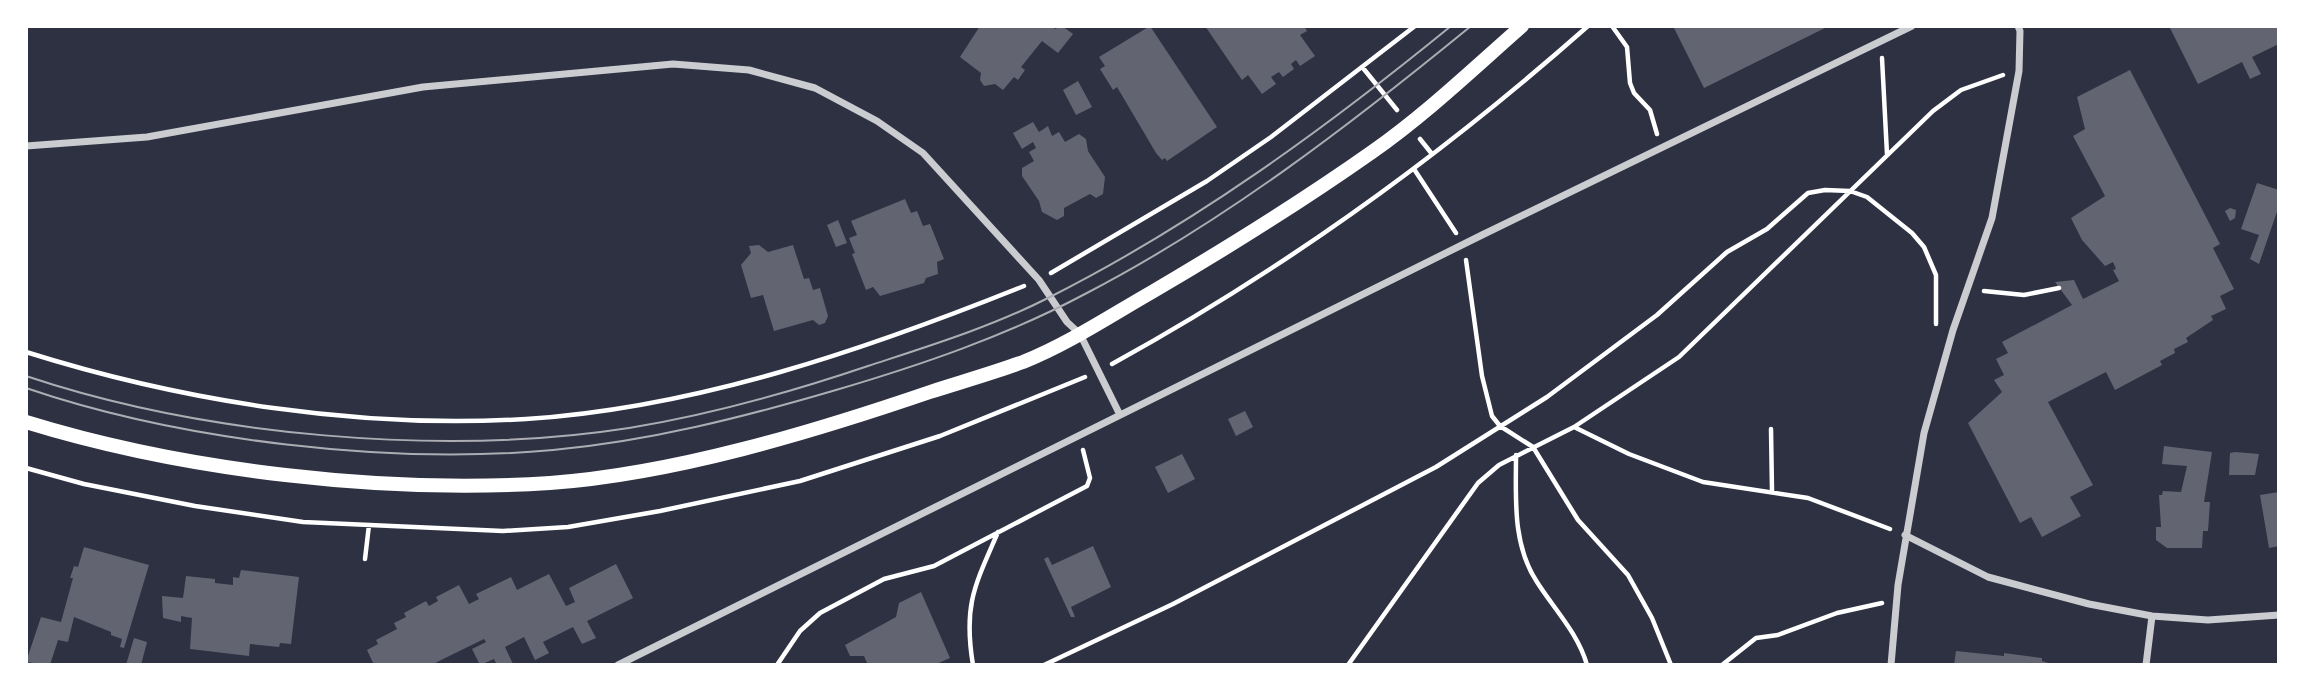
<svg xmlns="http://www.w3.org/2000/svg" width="2305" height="691" viewBox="0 0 2305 691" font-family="'Source Sans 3',sans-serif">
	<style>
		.building { fill: #626471 }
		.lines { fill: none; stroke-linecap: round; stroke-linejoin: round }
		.path { stroke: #fff; stroke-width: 4.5 }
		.minor { stroke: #caccd0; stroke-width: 7 }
		.secondary { stroke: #fff; stroke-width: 14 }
		.tram { stroke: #abadb3; stroke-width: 2 }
	</style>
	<rect width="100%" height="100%" fill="#2d3142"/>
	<path class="building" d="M 980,26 L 1051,26 L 1055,29 L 1062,26 L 1073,34 L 1058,53 L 1042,41 L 1021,67 L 1025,70 L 1018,80 L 1014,77 L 1003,90 L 995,84 L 984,86 L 980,80 L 981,73 L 960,57 Z
		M 1150,26 L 1217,127 L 1167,161 L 1165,158 L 1162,160 L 1156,153 L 1117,87 L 1113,90 L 1100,69 L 1105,66 L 1099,57 Z
		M 1205,26 L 1304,26 L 1307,31 L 1300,35 L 1315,56 L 1300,66 L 1296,60 L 1291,64 L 1294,69 L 1283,77 L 1279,72 L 1271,77 L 1276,84 L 1262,94 L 1248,75 L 1242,80 Z
		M 1673,26 L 1829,26 L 1704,88 Z
		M 2169,26 L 2279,26 L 2279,44 L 2252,57 L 2261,74 L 2250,79 L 2242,62 L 2198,84 Z
		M 2130,70 L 2220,244 L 2213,248 L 2234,289 L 2220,296 L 2226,309 L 2211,316 L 2213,320 L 2186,338 L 2188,342 L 2174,349 L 2175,353 L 2160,361 L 2162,365 L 2115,390 L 2106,372 L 2048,402 L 2093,485 L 2070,497 L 2081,516 L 2042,537 L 2031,517 L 2020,523 L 1968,423 L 2002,392 L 1994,380 L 2004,375 L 1996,359 L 2008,353 L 2002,342 L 2072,305 L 2055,282 L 2074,280 L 2083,299 L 2119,281 L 2113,270 L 2116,269 L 2113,262 L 2105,266 L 2082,240 L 2071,218 L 2105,196 L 2073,136 L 2085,129 L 2077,97 Z
		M 1078,81 L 1092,107 L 1076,115 L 1063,90 Z
		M 1033,122 L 1039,132 L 1048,126 L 1052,136 L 1059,132 L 1065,142 L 1079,134 L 1086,139 L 1088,151 L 1105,177 L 1103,194 L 1096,198 L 1090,194 L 1064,208 L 1064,216 L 1057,220 L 1042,212 L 1039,201 L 1022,176 L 1022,168 L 1034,161 L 1029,152 L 1036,148 L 1033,142 L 1022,149 L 1013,133 Z
		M 2257,183 L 2279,190 L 2279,206 L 2259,264 L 2250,259 L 2259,235 L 2241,229 Z
		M 905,199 L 911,213 L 917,211 L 923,226 L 930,224 L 944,259 L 937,262 L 938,274 L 926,278 L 924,283 L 880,296 L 873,287 L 866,290 L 852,254 L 855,253 L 849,238 L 857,235 L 851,221 Z
		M 2230,208 L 2236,210 L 2235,218 L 2230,221 L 2225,211 Z
		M 838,220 L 847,243 L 836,247 L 827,225 Z
		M 759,245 L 768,252 L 793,245 L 804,279 L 809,278 L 813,290 L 820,288 L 828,316 L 825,323 L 819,325 L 813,320 L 774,331 L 763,295 L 751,298 L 741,265 L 751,253 L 749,246 Z
		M 1245,411 L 1253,427 L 1236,436 L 1228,419 Z
		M 2164,446 L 2212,452 L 2204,502 L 2210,502 L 2208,531 L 2203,531 L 2202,548 L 2167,548 L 2156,540 L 2156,527 L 2161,527 L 2159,495 L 2162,495 L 2163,491 L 2181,492 L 2187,466 L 2162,464 Z
		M 2235,452 L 2259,454 L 2255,475 L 2229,475 L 2230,453 Z
		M 1182,454 L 1195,479 L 1168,493 L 1155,467 Z
		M 2279,492 L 2279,546 L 2269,548 L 2260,495 Z
		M 1093,546 L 1111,587 L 1071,607 L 1075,617 L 1071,617 L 1044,559 L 1048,557 L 1052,565 Z
		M 84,547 L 149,565 L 124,648 L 120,647 L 122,639 L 111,635 L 111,632 L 74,617 L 68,642 L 58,640 L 50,665 L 26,662 L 41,617 L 61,622 L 73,578 L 70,578 L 74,566 L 78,567 Z
		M 616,564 L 633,598 L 587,621 L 596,638 L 582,644 L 573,627 L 543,642 L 549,653 L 535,660 L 524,637 L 505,647 L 513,664 L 510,665 L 497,665 L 494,659 L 480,665 L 472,649 L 486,642 L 484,639 L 431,665 L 374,665 L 367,650 L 378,644 L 376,640 L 397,629 L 394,623 L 406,617 L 404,613 L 426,601 L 429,606 L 438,601 L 436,597 L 459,585 L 469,604 L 479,599 L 476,594 L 511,577 L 517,590 L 549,574 L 566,606 L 575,602 L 569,588 Z
		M 241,570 L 299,577 L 291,644 L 280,643 L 279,647 L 250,644 L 249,656 L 190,649 L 192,618 L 181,616 L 181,622 L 163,618 L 162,596 L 183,598 L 186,576 L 215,579 L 215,583 L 233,585 L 233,577 L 239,578 Z
		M 921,592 L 950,658 L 934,665 L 868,665 L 864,656 L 850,656 L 845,645 L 896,617 L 899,603 Z
		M 134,638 L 147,642 L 141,665 L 126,665 Z
		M 1956,651 L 2004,656 L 2004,653 L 2042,658 L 2042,661 L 2055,665 L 1954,665 Z"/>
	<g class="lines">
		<path class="path" d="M 1612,26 L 1627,47 L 1630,83 L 1634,93 L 1650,110 L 1657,134
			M 1882,58 L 1887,154
			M 1363,68 L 1397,110
			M 1420,139 L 1432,154
			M 1414,169 L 1456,233
			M 1466,260 L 1482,376 L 1492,416 L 1500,426 L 1533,447 L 1578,520 L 1628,575 L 1652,618 L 1671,665
			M 1051,273 L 1207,181 L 1271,137 L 1415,26
			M 1984,291 L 2024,295 L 2059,288
			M 26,352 C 185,402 360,429 526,419 C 697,408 867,349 1024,286
			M 1112,364 C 1283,270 1441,156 1588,26
			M 1574,427 L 1629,454 L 1703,482 L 1808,498 L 1890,529
			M 1771,429 L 1772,491
			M 1516,455 C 1516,498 1512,544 1537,582 C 1554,609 1578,633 1587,665
			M 26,468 L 84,484 L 195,506 L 303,522 L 503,531 L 568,527 L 660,511 L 800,481 L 940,436 L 1085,377
			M 365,559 L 369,525
			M 777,665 L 800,631 L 820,613 L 884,579 L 934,566 L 1087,486 L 1090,478 L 1083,450
			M 973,665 C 963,605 975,585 998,532
			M 1044,665 L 1173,604 L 1436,467 L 1547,397 L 1657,315 L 1727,252 L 1767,229 L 1808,193 L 1825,190 L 1850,191 L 1867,197 L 1912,233 L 1924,247 L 1936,275 L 1936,324
			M 1348,665 L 1478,483 L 1499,465 L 1574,427 L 1679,357 L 1933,111 L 1961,90 L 2003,75
			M 1722,665 L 1756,638 L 1778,635 L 1837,613 L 1882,603"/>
		<path class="minor" d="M 26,146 L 147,137 L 423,87 L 673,64 L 749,70 L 815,88 L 877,121 L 923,153 L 1039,280 L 1067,322 L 1080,334 L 1120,415
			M 1905,535 L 1988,577 L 2089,604 L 2152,616 L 2208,620 L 2279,615
			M 618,665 L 1482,235 L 1912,26
			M 1891,665 L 1898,585 L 1924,433 L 1953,330 L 1992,218 L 2019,71 L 2020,31 L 2018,26
			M 2146,665 L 2152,616"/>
		<path class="secondary" d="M 26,422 C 185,471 384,494 550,483 C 674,474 813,432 930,392 C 961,382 993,373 1023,362 C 1068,344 1110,316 1152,292 C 1227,248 1301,202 1372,152 C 1425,115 1473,69 1522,26"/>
		<path class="tram" d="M 26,376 C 205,436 442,457 629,428 C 710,415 791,392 868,366 C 929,346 991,327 1048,298 C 1193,225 1326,128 1451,26
			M 26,388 C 181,441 390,465 553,450 C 650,441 744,417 836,390 C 921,365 1006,336 1085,294 C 1224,222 1350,125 1471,26"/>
	</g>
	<rect width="2305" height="691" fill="none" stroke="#ffffff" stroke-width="56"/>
</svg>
